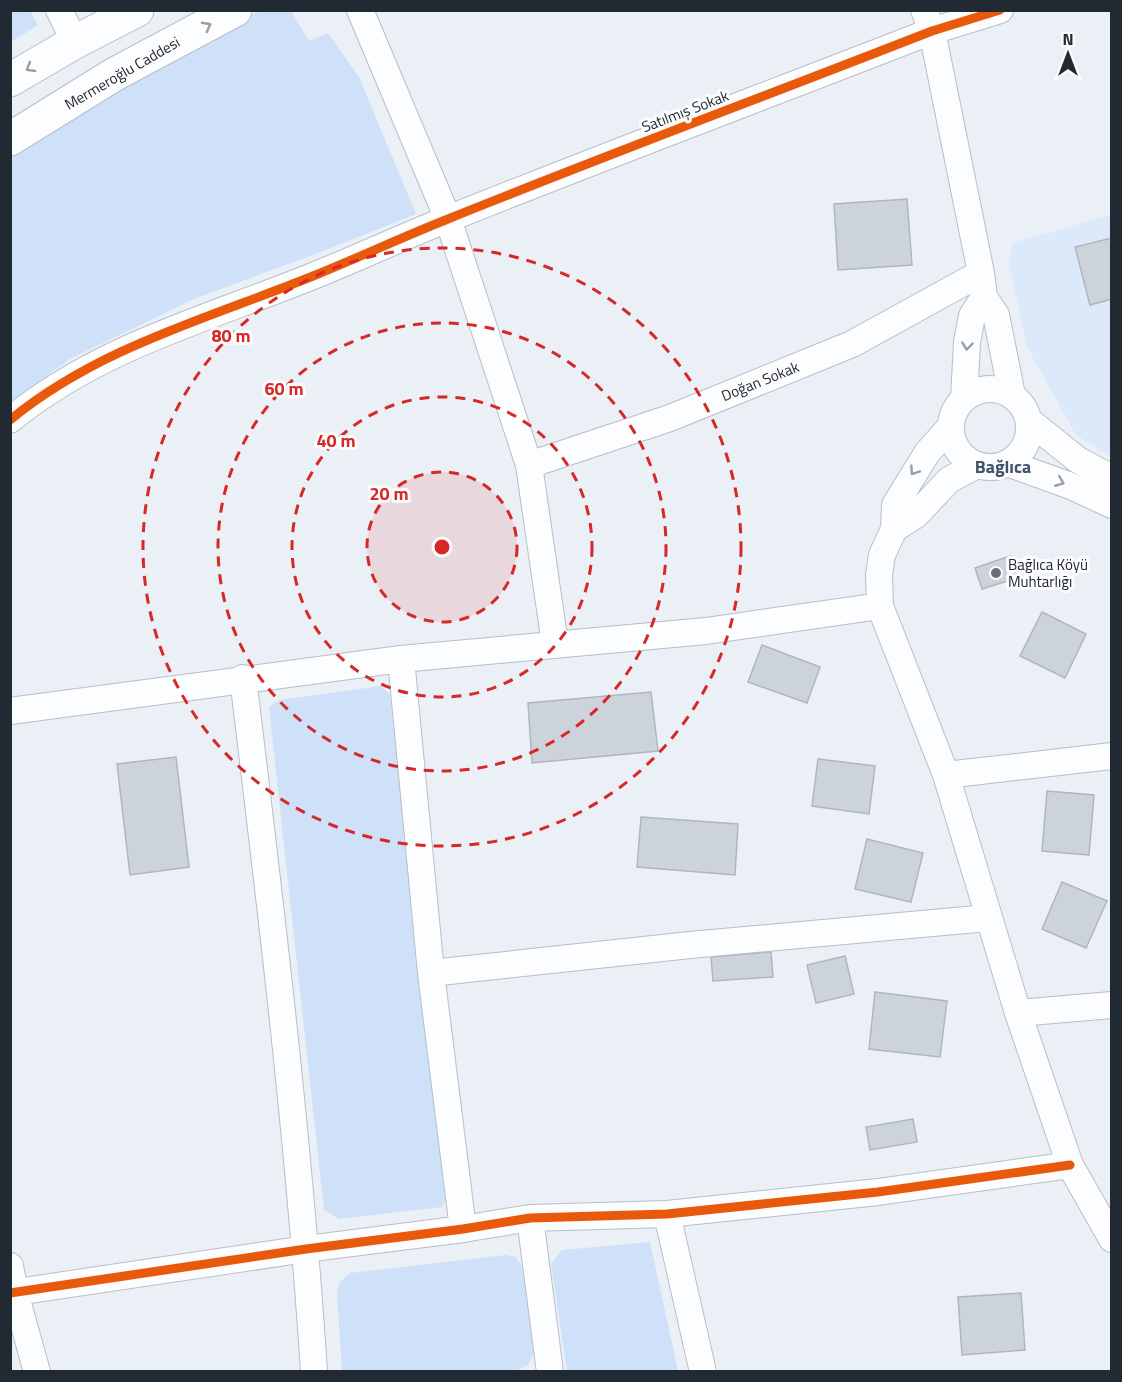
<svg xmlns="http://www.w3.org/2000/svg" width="1122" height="1382" viewBox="0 0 1122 1382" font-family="'Titillium Web',sans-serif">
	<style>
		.built { fill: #dce9fa }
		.green { fill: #cfe1f8 }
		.building { fill: #cdd3da; stroke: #b0b6bd; stroke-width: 1.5 }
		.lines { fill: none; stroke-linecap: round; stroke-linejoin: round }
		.minor-casing { stroke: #b8bec6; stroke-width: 28 }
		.major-casing { stroke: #b8bec6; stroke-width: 35 }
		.minor { stroke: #fcfdfe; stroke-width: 26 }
		.major { stroke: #fcfdfe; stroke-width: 33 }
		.cycleway-casing { stroke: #fcfcfc; stroke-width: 13 }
		.cycleway { stroke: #e8590c; stroke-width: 9 }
		.oneway { stroke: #999ea3 }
		.ring { fill: none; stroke: #d62828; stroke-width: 3; stroke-dasharray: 10 8 }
		.poi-dot { fill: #686f77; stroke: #fcfcfc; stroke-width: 2 }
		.labels { text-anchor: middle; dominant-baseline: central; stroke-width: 6; stroke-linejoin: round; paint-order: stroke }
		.street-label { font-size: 15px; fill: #212933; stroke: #fcfcfc }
		.poi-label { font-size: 15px; fill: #212933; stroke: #fcfcfc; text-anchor: start }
		.quarter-label { font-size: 18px; font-weight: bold; fill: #425369; stroke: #fcfcfc }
		.centre { fill: #d62828; stroke: #fcfcfc; stroke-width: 3 }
		.ring-label { font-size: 18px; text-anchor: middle; font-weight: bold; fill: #d62828; stroke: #fcfcfc; stroke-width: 6; stroke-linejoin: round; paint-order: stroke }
	</style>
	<rect width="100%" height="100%" fill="#ebf0f6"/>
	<path class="built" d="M 1111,215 L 1111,457 L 1076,435 L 1027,347 L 1009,264 L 1012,243 Z"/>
	<path class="green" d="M 11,10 L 30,11 L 38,25 L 11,42 Z
		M 259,11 L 291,11 L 309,41 L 328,33 L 359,77 L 416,214 L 326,250 L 194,299 L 70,359 L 11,401 L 10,155 L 178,55 Z
		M 381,686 L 390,695 L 447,1198 L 442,1207 L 339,1219 L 324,1210 L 269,708 L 279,700 Z
		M 650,1242 L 678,1371 L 567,1371 L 551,1264 L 562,1250 Z
		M 506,1255 L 516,1257 L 524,1269 L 534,1353 L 528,1365 L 516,1371 L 342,1371 L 337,1293 L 339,1283 L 350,1273 Z"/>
	<path class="building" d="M 907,199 L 912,265 L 838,270 L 834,204 Z
		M 1112,238 L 1112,299 L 1090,305 L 1075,247 Z
		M 1010,556 L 1017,578 L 982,589 L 975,568 Z
		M 1042,612 L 1086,634 L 1065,678 L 1020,656 Z
		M 762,645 L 820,667 L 807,703 L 748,682 Z
		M 651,692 L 658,751 L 532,763 L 528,703 Z
		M 176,757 L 189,867 L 130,875 L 117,764 Z
		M 818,759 L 875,766 L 869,814 L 812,806 Z
		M 1047,791 L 1094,795 L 1089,855 L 1042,851 Z
		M 641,817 L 738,824 L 735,875 L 637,867 Z
		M 867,839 L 923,853 L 911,902 L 855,889 Z
		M 1062,882 L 1107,901 L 1086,948 L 1042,929 Z
		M 771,952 L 773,977 L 713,981 L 711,957 Z
		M 845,956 L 854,994 L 816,1003 L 807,965 Z
		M 875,992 L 947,1001 L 940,1057 L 869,1049 Z
		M 913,1119 L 917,1142 L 870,1150 L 866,1127 Z
		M 1021,1293 L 1025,1350 L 962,1355 L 958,1297 Z"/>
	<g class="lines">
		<defs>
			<path id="minor" d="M 59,10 L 75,42
				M 360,10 L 448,219 L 529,465 L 555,644
				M 924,10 L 932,31 L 981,273 L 984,297 L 996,315 L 1012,395
				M951 428a39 39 0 1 1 78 0a39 39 0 1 1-78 0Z
				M 964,399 L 967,342 L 972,316 L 984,297
				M 10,420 C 100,346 213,317 318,274 C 362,256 405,236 448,219 C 609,154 771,94 932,31 L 1000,10
				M 1028,420 L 1078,460 L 1112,478
				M 951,426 L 927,453 L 895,505 L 894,529 L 882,555 L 879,575 L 880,606 L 946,775 L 1018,1013 L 1070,1165 L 1112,1239
				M 1007,463 L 1071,486 L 1112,505
				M 529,465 L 670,418 L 852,344 L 981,273
				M 894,529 L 916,515 L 949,480 L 977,465
				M 401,659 L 431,973
				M 243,678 C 271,909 299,1140 314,1372
				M 10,711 L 401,659 L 706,631 L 880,606
				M 946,775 L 1112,756
				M 1018,1013 L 1112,1005
				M 667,1214 L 703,1372
				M 530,1218 L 550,1372
				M 463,1229 L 431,973 L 690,945 L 988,918
				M 10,1266 L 15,1293 L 37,1372
				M 10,1293 L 306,1249 L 463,1229 L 530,1218 L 667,1214 L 878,1192 L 1070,1165"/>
			<path id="major" d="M 10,80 L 75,42 L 137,10
				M 10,139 L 115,74 L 235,10"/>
		</defs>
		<use href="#minor" class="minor-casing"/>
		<use href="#major" class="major-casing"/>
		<use href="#minor" class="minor"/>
		<use href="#major" class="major"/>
		<defs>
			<path id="cycleway" d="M 10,420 C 100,346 213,317 318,274 C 362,256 405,236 448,219 C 609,154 771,94 932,31 L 1000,10
				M 10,1293 L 306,1249 L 463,1229 L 530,1218 L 667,1214 L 878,1192 L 1070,1165"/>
		</defs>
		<use href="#cycleway" class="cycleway-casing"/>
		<use href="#cycleway" class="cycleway"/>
	</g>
	<defs><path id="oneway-chevron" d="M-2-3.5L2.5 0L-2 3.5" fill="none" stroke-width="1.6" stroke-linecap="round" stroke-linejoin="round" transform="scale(1.5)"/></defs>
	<g class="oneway">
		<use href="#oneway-chevron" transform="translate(207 26) rotate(-28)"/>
		<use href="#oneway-chevron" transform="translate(30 68) rotate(149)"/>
		<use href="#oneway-chevron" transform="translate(967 346) rotate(96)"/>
		<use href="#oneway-chevron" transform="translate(914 471) rotate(124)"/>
		<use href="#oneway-chevron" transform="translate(1060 482) rotate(22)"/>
	</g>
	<circle cx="442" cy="547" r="75" fill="#d62828" fill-opacity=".12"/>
	<g class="ring">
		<circle cx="442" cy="547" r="75"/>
		<circle cx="442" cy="547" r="150"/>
		<circle cx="442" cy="547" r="224"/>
		<circle cx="442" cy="547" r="299"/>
	</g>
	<circle class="poi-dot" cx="996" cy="573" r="6"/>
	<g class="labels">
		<g class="street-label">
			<text transform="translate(122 73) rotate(-30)">Mermeroğlu Caddesi</text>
			<text transform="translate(685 111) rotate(-21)">Satılmış Sokak</text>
			<text transform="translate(760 381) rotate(-22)">Doğan Sokak</text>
		</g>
		<g class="poi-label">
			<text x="1008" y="564">Bağlıca Köyü<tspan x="1008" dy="17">Muhtarlığı</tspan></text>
		</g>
		<g class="quarter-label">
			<text x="1003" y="466">Bağlıca</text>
		</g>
	</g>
	<circle cx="442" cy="547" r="9" class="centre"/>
	<g class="ring-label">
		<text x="231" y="342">80 m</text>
		<text x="284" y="395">60 m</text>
		<text x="336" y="447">40 m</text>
		<text x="389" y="500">20 m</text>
	</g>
	<rect width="1122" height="1382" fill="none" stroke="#212933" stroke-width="24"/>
	<g transform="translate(1068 54)" stroke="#fcfcfc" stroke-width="4.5" paint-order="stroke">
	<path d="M0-4.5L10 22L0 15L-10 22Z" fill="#212933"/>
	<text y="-9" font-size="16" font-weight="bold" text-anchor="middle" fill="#212933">N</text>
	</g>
</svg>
